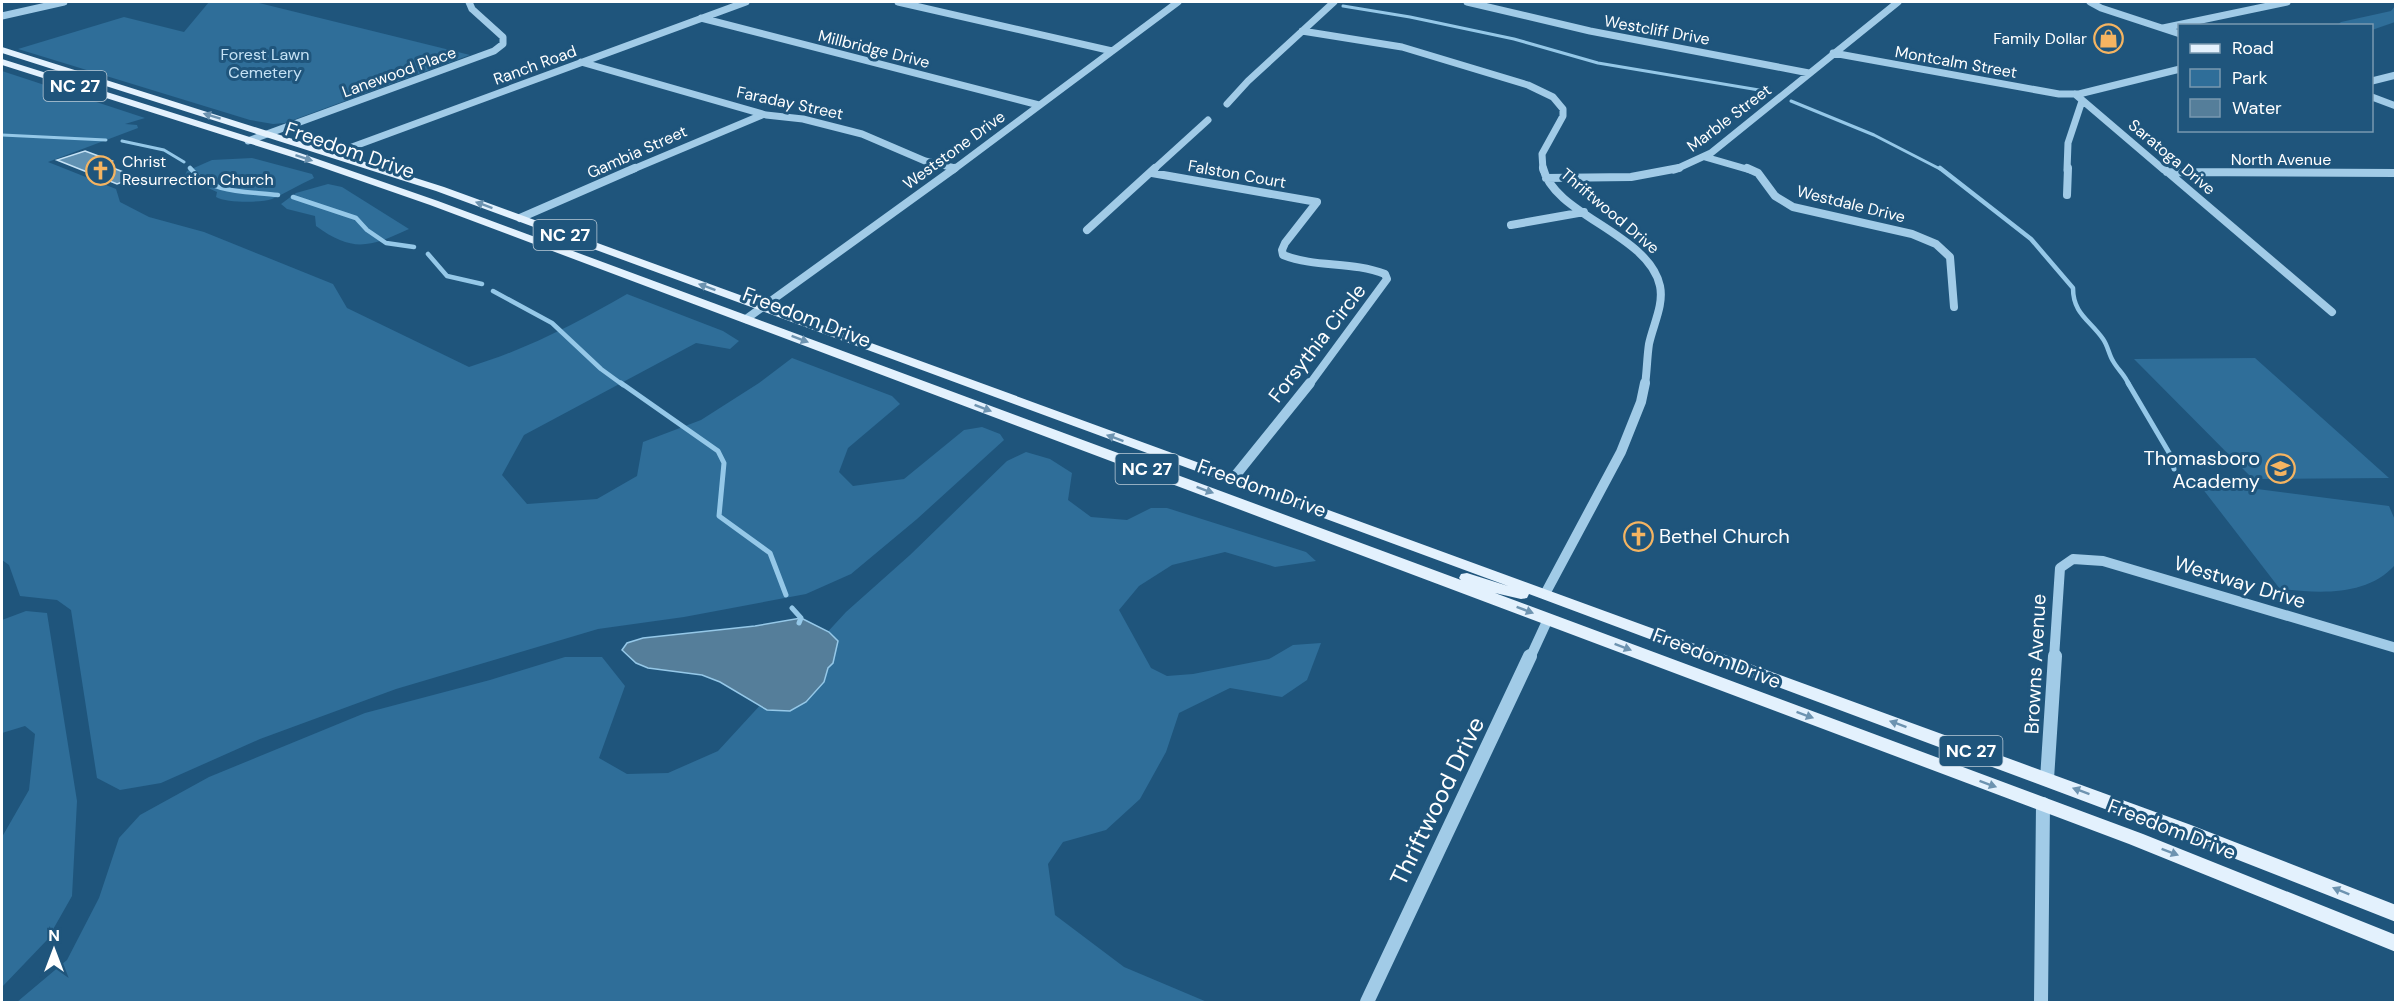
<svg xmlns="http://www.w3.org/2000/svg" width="2397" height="1004" viewBox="0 0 2397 1004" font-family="'DM Sans',sans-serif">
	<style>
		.green { fill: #2f6e99 }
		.water { fill: #557e9a; stroke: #95c8e8; stroke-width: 1.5 }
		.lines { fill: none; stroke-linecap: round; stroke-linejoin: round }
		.stream-far2 { stroke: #95c8e8; stroke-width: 3 }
		.stream-far1 { stroke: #95c8e8; stroke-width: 4.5 }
		.stream { stroke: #95c8e8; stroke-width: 5 }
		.building { fill: #6091b2; stroke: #c5e2f5; stroke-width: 1.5 }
		.minor-far3 { stroke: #a1cbe7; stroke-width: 7 }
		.minor-far2 { stroke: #a1cbe7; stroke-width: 8 }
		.minor-far1 { stroke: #a1cbe7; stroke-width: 10 }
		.minor { stroke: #a1cbe7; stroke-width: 14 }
		.major { fill: #e3f1fd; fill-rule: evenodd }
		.oneway { fill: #6d93b0 }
		.labels { text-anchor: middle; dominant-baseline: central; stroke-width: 6; stroke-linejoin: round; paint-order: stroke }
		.far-street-label { font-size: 16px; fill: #fff; stroke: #1f557c }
		.far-poi-label { font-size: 16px; fill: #fff; stroke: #1f557c; text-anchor: end }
		.far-park-label { font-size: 16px; fill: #c5e2f5; stroke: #1f557c }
		.shield { fill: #1f557c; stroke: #bcccd8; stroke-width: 1.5 }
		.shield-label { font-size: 18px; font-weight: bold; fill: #fff }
		.street-label { font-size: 20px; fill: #fff; stroke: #1f557c }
		.poi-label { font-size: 20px; fill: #fff; stroke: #1f557c; text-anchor: end }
		.near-street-label { font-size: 24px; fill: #fff; stroke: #1f557c }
	</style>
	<rect width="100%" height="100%" fill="#1f557c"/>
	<path class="green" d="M 209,2 L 255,2 L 470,55 L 285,123 L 273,124 L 250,120 L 18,49 L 124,17 L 184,32 Z
		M 2395,6 L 2395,22 L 2372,30 L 2372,26 L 2337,25 L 2341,22 L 2391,11 Z
		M 2,71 L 145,118 L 125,124 L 137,125 L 138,128 L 48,162 L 116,189 L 120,202 L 149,217 L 204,232 L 333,284 L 347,308 L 469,367 C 525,350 577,323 627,294 L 723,331 L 739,341 L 730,349 L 696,343 L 524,435 L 502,475 L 527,504 L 597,499 L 637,476 L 643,442 L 701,420 L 759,383 L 792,358 L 892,396 L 900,404 L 848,448 L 839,472 L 853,486 L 904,479 L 964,430 L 982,427 L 1000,434 L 1004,440 L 917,519 L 851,574 L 806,594 L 684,617 L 598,629 L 396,689 L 260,739 L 161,783 L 120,790 L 97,778 L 71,610 L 57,600 L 20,596 L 9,565 L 2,560 Z
		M 252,158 L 312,174 L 314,178 C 300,184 286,193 272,199 C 260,203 227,203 216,197 L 217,192 L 184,177 L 187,171 L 212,160 Z
		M 328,184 L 342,187 L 409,229 C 370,247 353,253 316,226 L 315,216 L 287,209 L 281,204 L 296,193 Z
		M 2255,358 L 2389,478 L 2253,479 L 2134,359 Z
		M 1026,452 L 1050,459 L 1072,473 L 1068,500 L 1091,517 L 1127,520 L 1151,508 L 1167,508 L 1306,552 L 1316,561 L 1275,567 L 1225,552 L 1172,565 L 1139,586 L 1119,610 L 1151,668 L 1167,676 L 1193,674 L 1269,659 L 1293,645 L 1321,643 L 1307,680 L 1282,697 L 1230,688 L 1179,713 L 1166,752 L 1140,799 L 1106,830 L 1063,842 L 1048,864 L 1055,915 L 1124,967 L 1207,1002 L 17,1002 L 67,960 L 99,898 L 119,838 L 140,815 L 209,777 L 365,713 L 490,680 L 565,657 L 602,657 L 625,686 L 599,758 L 627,774 L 668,773 L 718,751 L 846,612 L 910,555 L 1007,461 Z
		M 2211,483 L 2389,506 L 2395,520 L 2395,565 C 2366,597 2319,593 2280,589 L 2202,488 Z
		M 26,611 L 47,613 L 77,801 L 72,896 L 47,940 L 2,987 L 2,837 L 29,790 L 35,734 L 25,726 L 2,733 L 2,620 Z"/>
	<path class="water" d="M 801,618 L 829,632 L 838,641 L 833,663 L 828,668 L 824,682 L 806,702 L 790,711 L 767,710 L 720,682 L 702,675 L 648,668 L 636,663 L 622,650 L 627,643 L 643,638 L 755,626 Z"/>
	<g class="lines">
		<path class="stream-far2" d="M 1343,6 L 1410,17 L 1514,39 L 1598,63 L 1765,91
			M 1791,101 L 1874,135 L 1942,170
			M 2,135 L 106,140
			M 122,141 L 164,150 L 184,162"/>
		<path class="stream-far1" d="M 190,168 C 211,195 248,191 278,195
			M 1940,168 L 2031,239 L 2073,288 C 2073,314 2090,320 2103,339 C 2108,346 2109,355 2113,361 C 2118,370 2125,375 2129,385
			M 293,197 L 356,218 L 367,230 L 386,243 L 414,247
			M 428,254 L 447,276 L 482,284
			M 493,291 L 552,323 L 601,369 L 623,385"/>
		<path class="stream" d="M 621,383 L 718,451 L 724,463 L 719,516 L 770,553 L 786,595
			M 2128,383 L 2171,456 L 2174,469
			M 792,608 L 801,618 L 799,623"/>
	</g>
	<path class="building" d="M 85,151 L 112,161 L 103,164 L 136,177 L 117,184 L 57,160 Z"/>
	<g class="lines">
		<path class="minor-far3" d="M 898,2 L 1112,51
			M 1467,2 L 1590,31 L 1809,73
			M 2090,2 L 2101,8 L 2180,34
			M 2,16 L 64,2
			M 701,18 L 1039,105
			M 2163,28 L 2287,2
			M 1302,31 L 1402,47 L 1528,85 L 1553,97 L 1563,109 L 1563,116 L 1542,154 L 1543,170
			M 1833,53 L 2059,94 L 2079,94 L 2180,69
			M 581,62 L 766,115 L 803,119 L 862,134 L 925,161 L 955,168
			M 2372,81 L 2396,75
			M 2075,94 L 2164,170
			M 2372,97 L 2396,106
			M 1227,104 L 1248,81 L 1334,2
			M 248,141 L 494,51 L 503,44 L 503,37 L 472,9 L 469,2
			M 333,154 L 746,2
			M 1705,157 L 1750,170
			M 631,170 L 762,115
			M 953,170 L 1178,2
			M 1153,170 L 1208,120
			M 1674,170 L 1711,153 L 1898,2
			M 2067,170 L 2068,143 L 2082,101"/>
		<path class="minor-far2" d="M 1543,168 C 1554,215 1649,234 1660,286 C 1664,305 1653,325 1649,344 C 1647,357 1647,371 1645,385
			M 1747,168 L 1758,173 L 1775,196 L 1793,207 L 1912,234 L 1936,244 L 1950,257 L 1954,307
			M 2163,168 L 2332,312
			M 2167,172 L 2396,173
			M 1152,173 L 1317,202 L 1285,243 L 1282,250 L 1283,255 C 1316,268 1352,261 1385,274 L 1387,279 L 1309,385
			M 1546,178 L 1631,177 L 1679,168
			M 2067,195 L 2068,168
			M 520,218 L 635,168
			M 1511,225 L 1584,212
			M 1087,230 L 1155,168
			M 746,319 L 955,168"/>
		<path class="minor-far1" d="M 1231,481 L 1310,383
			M 1545,594 L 1621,452 L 1641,402 L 1645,383
			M 1530,658 L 1548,619
			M 2054,658 L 2060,568 L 2073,559 L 2103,561 L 2396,648"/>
		<path class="minor" d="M 2047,779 L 2055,656
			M 1367,1002 L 1530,656
			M 2041,1002 L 2043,804"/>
		<path class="major" d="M 2,47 L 444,187 L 2191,825 L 2396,905 L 2396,922 L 2177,836 L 1529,594 L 1527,598 L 1521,599 L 1495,593 L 2143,834 L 2396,935 L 2396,952 L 2129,844 L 430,205 L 292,157 L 2,65 L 2,59 L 300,153 L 438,201 L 1461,580 L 1459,578 L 1461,574 L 1467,573 L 1508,586 L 436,191 L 2,53 Z"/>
	</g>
	<defs><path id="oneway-solid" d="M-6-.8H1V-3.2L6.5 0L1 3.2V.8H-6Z" transform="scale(1.5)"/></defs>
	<g class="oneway">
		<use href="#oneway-solid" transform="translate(212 116) rotate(-163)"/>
		<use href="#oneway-solid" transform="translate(304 158) rotate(18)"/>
		<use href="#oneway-solid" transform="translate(484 205) rotate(-160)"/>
		<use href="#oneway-solid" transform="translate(707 287) rotate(-160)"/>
		<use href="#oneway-solid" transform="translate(800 339) rotate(21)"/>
		<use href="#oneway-solid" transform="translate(983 408) rotate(21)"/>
		<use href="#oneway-solid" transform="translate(1115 438) rotate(-160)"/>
		<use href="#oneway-solid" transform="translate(1205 490) rotate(20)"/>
		<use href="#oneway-solid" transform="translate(1525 610) rotate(21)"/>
		<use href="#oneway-solid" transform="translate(1623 647) rotate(21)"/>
		<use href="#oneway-solid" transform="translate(1805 715) rotate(20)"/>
		<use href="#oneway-solid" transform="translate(1898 724) rotate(-160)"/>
		<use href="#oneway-solid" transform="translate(1988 784) rotate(20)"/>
		<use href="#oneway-solid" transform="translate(2081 791) rotate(-160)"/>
		<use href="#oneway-solid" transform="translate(2170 852) rotate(21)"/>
		<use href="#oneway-solid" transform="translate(2341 891) rotate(-158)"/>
	</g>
	<defs>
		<symbol id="shop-ring" viewBox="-11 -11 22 22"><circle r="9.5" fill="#1f557c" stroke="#f5b461" stroke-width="1.5"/><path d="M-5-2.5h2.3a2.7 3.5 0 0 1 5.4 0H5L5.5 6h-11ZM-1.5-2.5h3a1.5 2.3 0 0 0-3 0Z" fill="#f5b461"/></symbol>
		<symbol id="church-ring" viewBox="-11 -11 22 22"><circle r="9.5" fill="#1f557c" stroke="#f5b461" stroke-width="1.5"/><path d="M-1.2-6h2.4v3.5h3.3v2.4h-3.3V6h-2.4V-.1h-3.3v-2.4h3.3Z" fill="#f5b461"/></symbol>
		<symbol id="school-ring" viewBox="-11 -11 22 22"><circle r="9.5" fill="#1f557c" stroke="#f5b461" stroke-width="1.5"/><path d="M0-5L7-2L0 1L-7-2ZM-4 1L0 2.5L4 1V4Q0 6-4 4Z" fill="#f5b461"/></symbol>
	</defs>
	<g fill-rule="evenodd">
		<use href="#shop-ring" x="2092" y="22" width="33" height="33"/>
		<use href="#church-ring" x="84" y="154" width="33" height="33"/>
		<use href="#school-ring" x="2264" y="452" width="33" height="33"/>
		<use href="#church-ring" x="1622" y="520" width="33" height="33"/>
	</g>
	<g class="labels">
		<g class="far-street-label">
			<text transform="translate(1657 30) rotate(10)">Westcliff Drive</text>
			<text transform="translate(874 49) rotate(14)">Millbridge Drive</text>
			<text transform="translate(1956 62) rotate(10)">Montcalm Street</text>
			<text transform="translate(535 65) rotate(-20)">Ranch Road</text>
			<text transform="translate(399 72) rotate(-20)">Lanewood Place</text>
			<text transform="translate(790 103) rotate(12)">Faraday Street</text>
			<text transform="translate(1729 118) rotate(-37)">Marble Street</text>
			<text transform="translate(954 150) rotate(-36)">Weststone Drive</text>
			<text transform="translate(637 152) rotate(-24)">Gambia Street</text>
			<text transform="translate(2172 157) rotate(40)">Saratoga Drive</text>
			<text x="2281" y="159">North Avenue</text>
			<text transform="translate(1237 174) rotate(10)">Falston Court</text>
			<text transform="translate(1851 204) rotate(14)">Westdale Drive</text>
			<text transform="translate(1610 211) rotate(40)">Thriftwood Drive</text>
		</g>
		<g class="far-poi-label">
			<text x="2087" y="38">Family Dollar</text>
			<text x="122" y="161" text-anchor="start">Christ<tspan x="122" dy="18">Resurrection Church</tspan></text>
		</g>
		<g class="far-park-label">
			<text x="265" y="54">Forest Lawn<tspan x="265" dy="18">Cemetery</tspan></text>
		</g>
		<g class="shield">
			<rect x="43.5" y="71" width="63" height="30" rx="4.5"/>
			<rect x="533.5" y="220" width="63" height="30" rx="4.5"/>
			<rect x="1115.5" y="454" width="63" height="30" rx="4.5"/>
			<rect x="1939.5" y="736" width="63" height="30" rx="4.5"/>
		</g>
		<g class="shield-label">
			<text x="75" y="86">NC 27</text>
			<text x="565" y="235">NC 27</text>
			<text x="1147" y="469">NC 27</text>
			<text x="1971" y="751">NC 27</text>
		</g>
		<g class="street-label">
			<text transform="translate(350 150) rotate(19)">Freedom Drive</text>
			<text transform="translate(807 317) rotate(21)">Freedom Drive</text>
			<text transform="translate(1317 343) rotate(-52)">Forsythia Circle</text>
			<text transform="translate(1262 488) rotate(20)">Freedom Drive</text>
			<text transform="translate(2240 582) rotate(17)">Westway Drive</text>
			<text transform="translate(1717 658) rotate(21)">Freedom Drive</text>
			<text transform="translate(2035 664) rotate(-87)">Browns Avenue</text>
			<text transform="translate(2172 829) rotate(21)">Freedom Drive</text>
		</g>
		<g class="poi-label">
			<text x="2260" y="458">Thomasboro<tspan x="2260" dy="23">Academy</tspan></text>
			<text x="1659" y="536" text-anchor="start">Bethel Church</text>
		</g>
		<g class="near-street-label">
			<text transform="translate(1437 801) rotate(-64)">Thriftwood Drive</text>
		</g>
	</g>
	<rect width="2397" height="1004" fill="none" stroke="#ffffff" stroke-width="6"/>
	<rect x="2178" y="24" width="195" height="108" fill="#1f557c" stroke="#7999b0" stroke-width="1.5"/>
	<rect x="2190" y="44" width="30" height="9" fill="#e3f1fd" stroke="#7999b0" stroke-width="1.5"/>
	<text x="2232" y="54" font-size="18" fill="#ffffff">Road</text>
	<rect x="2190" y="69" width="30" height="18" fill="#2f6e99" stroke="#7999b0" stroke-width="1.5"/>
	<text x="2232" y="84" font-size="18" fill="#ffffff">Park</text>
	<rect x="2190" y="99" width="30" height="18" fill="#557e9a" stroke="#7999b0" stroke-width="1.5"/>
	<text x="2232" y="114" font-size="18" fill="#ffffff">Water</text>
	<g transform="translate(54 950)" stroke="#1f557c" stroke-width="4.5" paint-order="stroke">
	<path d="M0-4.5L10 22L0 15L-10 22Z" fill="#ffffff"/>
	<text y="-9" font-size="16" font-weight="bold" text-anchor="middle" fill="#ffffff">N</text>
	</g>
</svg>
